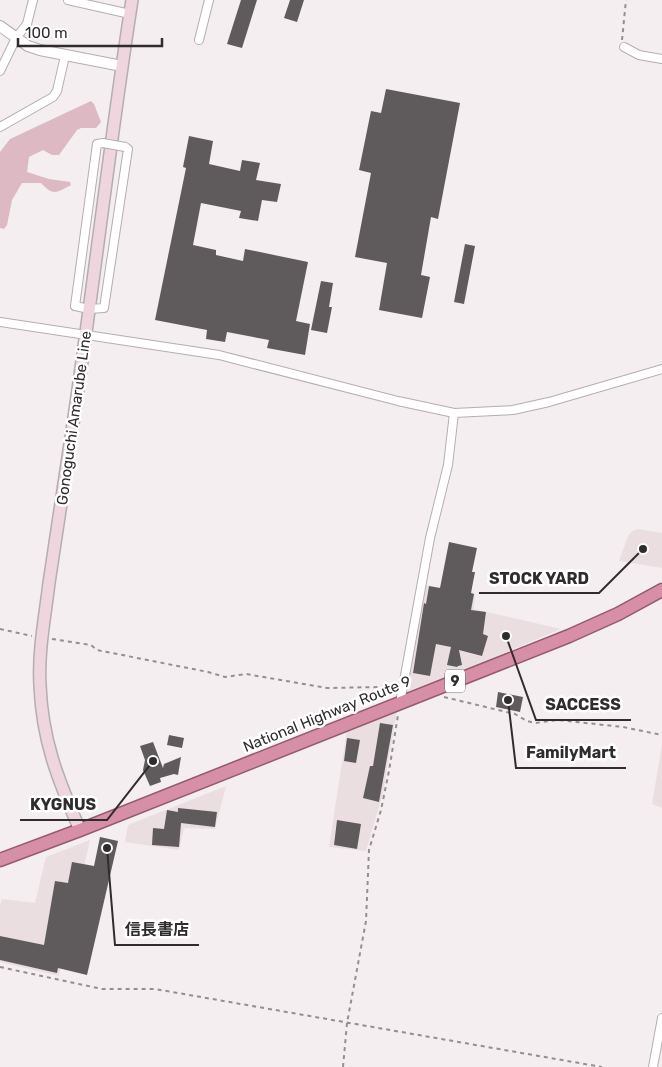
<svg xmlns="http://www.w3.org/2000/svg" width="662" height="1067" viewBox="0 0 662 1067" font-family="Rubik,'Noto Sans JP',sans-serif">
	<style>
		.built { fill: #ebdee1 }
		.green { fill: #dcb9c3 }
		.building { fill: #5f5b5c }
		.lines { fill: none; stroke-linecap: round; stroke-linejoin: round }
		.minor-casing { stroke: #b3aeb0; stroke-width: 10 }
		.tertiary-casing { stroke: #b3aeb0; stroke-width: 12 }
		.secondary-casing { stroke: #b3aeb0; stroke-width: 14 }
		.trunk-casing { stroke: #945a6d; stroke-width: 15 }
		.path { stroke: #938f91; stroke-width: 2; stroke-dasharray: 4 4; stroke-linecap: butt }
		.minor { stroke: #fff; stroke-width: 8 }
		.tertiary { stroke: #fff; stroke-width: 10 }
		.secondary { stroke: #efd5de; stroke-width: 11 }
		.trunk { stroke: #d68fa6; stroke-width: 12 }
		.minor-bridge-casing { stroke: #b3aeb0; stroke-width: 10; stroke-linecap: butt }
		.minor-bridge { stroke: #fff; stroke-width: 8 }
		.labels { text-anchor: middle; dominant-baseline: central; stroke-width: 5; stroke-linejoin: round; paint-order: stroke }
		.shield { fill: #fff; stroke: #6d6b6c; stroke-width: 1 }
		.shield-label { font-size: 14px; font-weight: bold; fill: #2e2c2d }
		.street-label { font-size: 15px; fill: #2e2c2d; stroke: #fff }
		.leader { fill: none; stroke: #2e2c2d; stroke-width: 2 }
		.callout-dot { fill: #2e2c2d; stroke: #fff; stroke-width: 2 }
		.callout-label { font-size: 16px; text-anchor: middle; font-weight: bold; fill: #2e2c2d; stroke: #fff; stroke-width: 5; stroke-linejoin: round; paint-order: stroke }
	</style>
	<rect width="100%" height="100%" fill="#f4eef0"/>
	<path class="built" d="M 638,529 L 662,533 L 662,568 L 619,561 L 628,536 L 632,531 Z
		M 425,585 L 475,593 L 474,609 L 561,629 L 464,670 L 408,691 L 406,686 Z
		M 397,711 L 383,793 L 366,851 L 329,847 L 347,730 Z
		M 662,745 L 662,808 L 652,804 Z
		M 226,786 L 215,829 L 184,828 L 179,850 L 125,842 L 128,825 Z
		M 90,840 L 59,976 L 0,962 L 0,906 L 2,899 L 35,903 L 46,857 Z"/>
	<path class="green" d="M 91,101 L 94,104 L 101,122 L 96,128 L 81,128 L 77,130 L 59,155 L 52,155 L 43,150 L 29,157 L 27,172 L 49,179 L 70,182 L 71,185 C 56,193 53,196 41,183 L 22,183 L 12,200 L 7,225 L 4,229 L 0,228 L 0,152 L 10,139 Z"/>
	<path class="building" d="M 241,0 L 257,0 L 242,48 L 227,44 Z
		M 290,0 L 304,0 L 297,22 L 284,18 Z
		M 386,89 L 460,103 L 438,219 L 431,217 L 421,275 L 430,277 L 422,318 L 379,310 L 387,263 L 355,257 L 371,173 L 359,170 L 371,111 L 381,113 Z
		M 189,136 L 213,141 L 209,164 L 240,171 L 242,160 L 260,163 L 256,180 L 281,184 L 277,202 L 262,200 L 258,221 L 239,218 L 241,211 L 201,203 L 193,245 L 216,250 L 216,255 L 243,261 L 245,249 L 308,262 L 296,321 L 310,324 L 305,355 L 267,348 L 269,340 L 227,332 L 225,342 L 206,339 L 207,330 L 155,320 L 186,168 L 183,167 Z
		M 465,244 L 475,246 L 464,304 L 454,302 Z
		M 321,281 L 333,283 L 329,307 L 332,307 L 327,333 L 311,330 Z
		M 449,542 L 477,548 L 472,572 L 475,572 L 471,593 L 474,594 L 471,610 L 486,612 L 483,634 L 488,636 L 482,656 L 459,650 L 462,665 L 458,666 L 457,667 L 447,665 L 451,647 L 436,644 L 430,676 L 413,673 L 424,603 L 426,604 L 429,586 L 440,588 Z
		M 498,692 L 523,697 L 520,712 L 496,707 Z
		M 380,723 L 393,725 L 379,802 L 363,798 L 370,766 L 373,766 Z
		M 169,735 L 184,738 L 182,748 L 167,745 Z
		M 347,738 L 360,740 L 356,763 L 344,761 Z
		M 153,742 L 163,768 L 164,764 L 181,757 L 178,775 L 174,774 L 160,778 L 161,782 L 150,786 L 143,770 L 145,760 L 140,746 Z
		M 178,808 L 217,812 L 215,827 L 181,823 L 179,847 L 152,845 L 153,828 L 164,829 L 167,810 L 178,812 Z
		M 337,820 L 361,824 L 357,849 L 334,845 Z
		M 100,837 L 118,841 L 87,975 L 58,968 L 57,973 L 0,960 L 0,936 L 44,945 L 55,881 L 68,883 L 72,862 L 94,866 Z"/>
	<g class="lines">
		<defs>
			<path id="minor" d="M 68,0 L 130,14
				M 199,40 L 209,0
				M 624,47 L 639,55 L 662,59
				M 0,71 L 16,38 L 27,24 L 33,0
				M 0,127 L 53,97 L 57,91 L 65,56
				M 103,143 L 97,144 L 75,306 L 89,309 L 104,308 L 128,149 L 125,147
				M 0,322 L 219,355 L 398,401 L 454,413 L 513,410 L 549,402 L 662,369
				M 400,703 L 430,538 L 448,465 L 454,413
				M 653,1067 L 662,1018"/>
			<path id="tertiary" d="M 0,26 L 28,46 L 40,50 L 122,66"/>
			<path id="secondary" d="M 80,830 C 58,780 42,740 40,685 C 38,651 45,617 49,583 C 57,530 65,477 73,424 C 94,283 110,141 132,0"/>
			<path id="trunk" d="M 0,860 L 80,830 L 569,636 L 618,614 L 662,590"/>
		</defs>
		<use href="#minor" class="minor-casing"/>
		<use href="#tertiary" class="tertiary-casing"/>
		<use href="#secondary" class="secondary-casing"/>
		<use href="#trunk" class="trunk-casing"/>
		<path class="path" d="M 622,40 L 626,0
			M 0,629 L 32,636
			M 52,639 L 91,645 L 97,650 L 208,672 L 225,677 L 246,674 L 327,688 L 381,687 L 395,685
			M 444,697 L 515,714 L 527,721 L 535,723 L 558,720 L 623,727 L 662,735
			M 0,967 L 102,989 L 155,989 L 602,1067
			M 343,1067 L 347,1023 L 366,921 L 369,850 L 381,810 L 389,771 L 398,715"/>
		<use href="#minor" class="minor"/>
		<use href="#tertiary" class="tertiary"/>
		<use href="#secondary" class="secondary"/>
		<use href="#trunk" class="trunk"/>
		<defs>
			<path id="minor-bridge" d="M 103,143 L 125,147"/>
		</defs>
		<use href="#minor-bridge" class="minor-bridge-casing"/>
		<use href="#minor-bridge" class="minor-bridge"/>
	</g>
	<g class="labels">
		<rect class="shield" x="445" y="669.5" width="20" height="23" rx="4"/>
		<g class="shield-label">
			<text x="455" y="681">9</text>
		</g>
		<g class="street-label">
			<text transform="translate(74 418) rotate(-82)">Gonoguchi Amarube Line</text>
			<text transform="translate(327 714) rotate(-22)">National Highway Route 9</text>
		</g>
	</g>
	<path class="leader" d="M643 549L599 593H479M506 636L536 720H631M508 700L516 768H626M153 761L107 820H20M107 848L115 945H199"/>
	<g class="callout-dot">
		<circle cx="643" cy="549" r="5"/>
		<circle cx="506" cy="636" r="5"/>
		<circle cx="508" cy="700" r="5"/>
		<circle cx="153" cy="761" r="5"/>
		<circle cx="107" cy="848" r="5"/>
	</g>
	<g class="callout-label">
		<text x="539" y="584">STOCK YARD</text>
		<text x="583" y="710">SACCESS</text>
		<text x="571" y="758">FamilyMart</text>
		<text x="63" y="810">KYGNUS</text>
		<text x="157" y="935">信長書店</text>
	</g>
	<path d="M18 38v8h144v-8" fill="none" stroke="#2e2c2d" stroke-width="2.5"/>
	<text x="25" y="38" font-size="15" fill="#2e2c2d" stroke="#ffffff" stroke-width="4" paint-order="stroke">100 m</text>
</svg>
